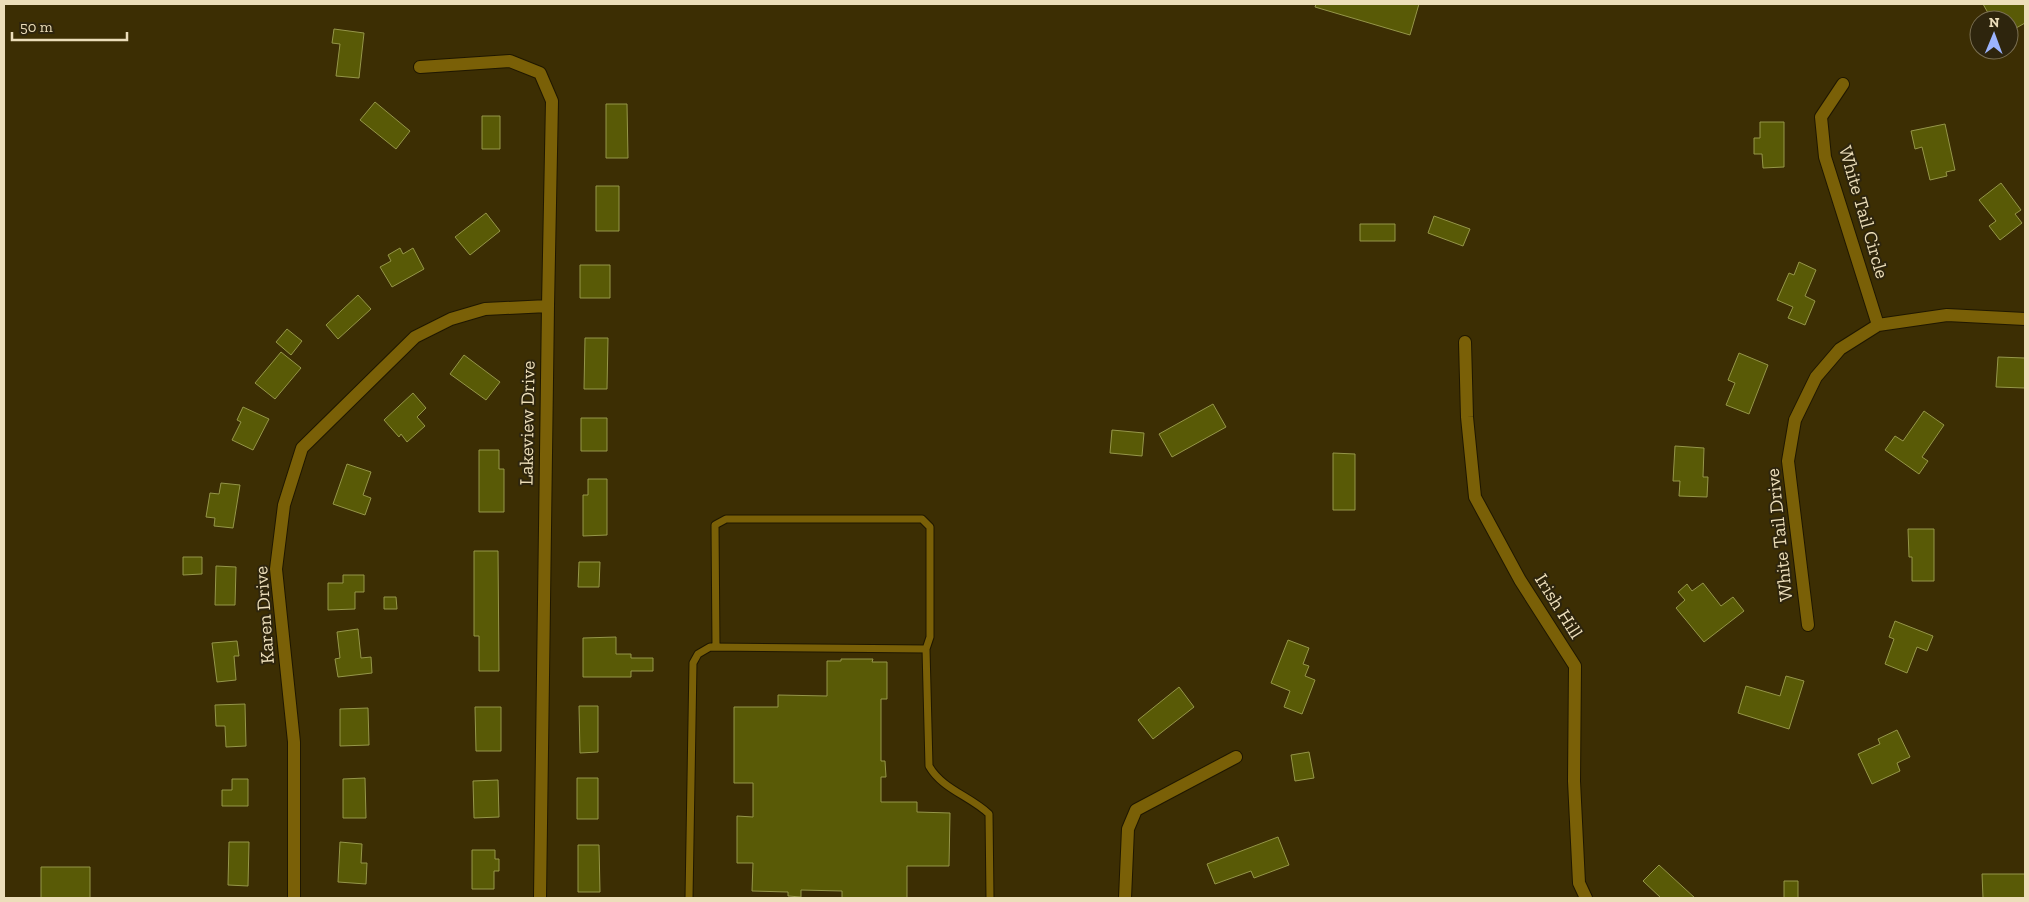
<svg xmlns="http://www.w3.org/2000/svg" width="2029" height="902" viewBox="0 0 2029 902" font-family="'Zilla Slab',serif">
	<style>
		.building { fill: #595a06; stroke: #959649 }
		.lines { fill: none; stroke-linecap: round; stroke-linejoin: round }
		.lane-casing { stroke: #1f1701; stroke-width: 9 }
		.street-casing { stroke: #1f1701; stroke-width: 14 }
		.lane { stroke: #7a6007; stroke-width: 7 }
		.street { stroke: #7a6007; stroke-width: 12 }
		.labels { text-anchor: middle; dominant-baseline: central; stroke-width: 4; stroke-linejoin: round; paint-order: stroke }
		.street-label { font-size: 19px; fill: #ecdeba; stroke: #2e250d }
	</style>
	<rect width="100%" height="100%" fill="#3c2e03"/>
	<path class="building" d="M 1316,4 L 1419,4 L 1410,35 L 1315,7 Z
		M 1983,4 L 2025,4 L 2025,23 L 2009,32 L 2009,20 L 1992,20 Z
		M 334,29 L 364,33 L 359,78 L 336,76 L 340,44 L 332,43 Z
		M 375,102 L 410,131 L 396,149 L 360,120 Z
		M 606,104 L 627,104 L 628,158 L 606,158 Z
		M 482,116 L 500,116 L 500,149 L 482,149 Z
		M 1760,122 L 1784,122 L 1784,167 L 1763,168 L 1762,154 L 1754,154 L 1754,138 L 1760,138 Z
		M 1945,124 L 1955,170 L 1946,172 L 1947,176 L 1930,180 L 1922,147 L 1915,149 L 1911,131 Z
		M 2001,183 L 2021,210 L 2015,214 L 2022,223 L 2000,240 L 1989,226 L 1996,221 L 1979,200 Z
		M 596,186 L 619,186 L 619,231 L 596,231 Z
		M 486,213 L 500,231 L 470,255 L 455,237 Z
		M 1434,216 L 1470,229 L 1463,246 L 1428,233 Z
		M 1360,224 L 1395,224 L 1395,241 L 1360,241 Z
		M 400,248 L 403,254 L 413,248 L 424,269 L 392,287 L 380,267 L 391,261 L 388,255 Z
		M 1799,262 L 1816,270 L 1805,296 L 1815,301 L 1805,325 L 1788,318 L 1793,307 L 1777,300 L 1789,273 L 1794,275 Z
		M 580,265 L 610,265 L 610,298 L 580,298 Z
		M 358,295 L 371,309 L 338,339 L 326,325 Z
		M 287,329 L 302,341 L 291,355 L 276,342 Z
		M 585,338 L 608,338 L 607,389 L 584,389 Z
		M 281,352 L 301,368 L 275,399 L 255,383 Z
		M 1739,353 L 1768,365 L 1749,414 L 1726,405 L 1735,383 L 1728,380 Z
		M 464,355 L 500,382 L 486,400 L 450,374 Z
		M 1998,357 L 2025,358 L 2025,388 L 1996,387 Z
		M 413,393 L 426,408 L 417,417 L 425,426 L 407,442 L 401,434 L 399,437 L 384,420 Z
		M 1213,404 L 1226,427 L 1172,457 L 1159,434 Z
		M 243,407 L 269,419 L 253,450 L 232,440 L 241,422 L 237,420 Z
		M 1924,411 L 1944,425 L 1922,457 L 1928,461 L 1919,474 L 1885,450 L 1895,436 L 1903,441 Z
		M 581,418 L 607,418 L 607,451 L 581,451 Z
		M 1112,430 L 1144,433 L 1142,456 L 1110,453 Z
		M 1675,446 L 1704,448 L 1703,477 L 1708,477 L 1707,497 L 1679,496 L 1680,481 L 1673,481 Z
		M 479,450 L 499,450 L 499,469 L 504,469 L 504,512 L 479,512 Z
		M 1333,453 L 1355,454 L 1355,510 L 1333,510 Z
		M 347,464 L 371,472 L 363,495 L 371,498 L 365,515 L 333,504 Z
		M 588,479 L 607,479 L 607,535 L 583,536 L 583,495 L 588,495 Z
		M 221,483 L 240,485 L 233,528 L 214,526 L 215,518 L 206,517 L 210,493 L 219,494 Z
		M 1908,529 L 1934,529 L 1934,581 L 1912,581 L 1912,557 L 1909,557 Z
		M 474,551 L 498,551 L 499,671 L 479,671 L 479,636 L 474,636 Z
		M 183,557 L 202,557 L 202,574 L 183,575 Z
		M 579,562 L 600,562 L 599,587 L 578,587 Z
		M 216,566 L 236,567 L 235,605 L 215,605 Z
		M 343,575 L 364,575 L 364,592 L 355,592 L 355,609 L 328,610 L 328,583 L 343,583 Z
		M 1703,583 L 1721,606 L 1733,597 L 1744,611 L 1704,642 L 1676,608 L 1685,600 L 1678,592 L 1687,584 L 1692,591 Z
		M 384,597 L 396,597 L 397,609 L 384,609 Z
		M 1895,621 L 1933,636 L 1927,651 L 1917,647 L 1907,673 L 1885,664 L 1894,639 L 1889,637 Z
		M 358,629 L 361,658 L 371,657 L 372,673 L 338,677 L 335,659 L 340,658 L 337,632 Z
		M 616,637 L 616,654 L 631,654 L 631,658 L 653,658 L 653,671 L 631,671 L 631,677 L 583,677 L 583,638 Z
		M 1288,640 L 1309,648 L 1303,664 L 1309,666 L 1305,676 L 1315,680 L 1302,714 L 1284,707 L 1290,691 L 1271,683 Z
		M 237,641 L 239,656 L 234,656 L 236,680 L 217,682 L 212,643 Z
		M 841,659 L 873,659 L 872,662 L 887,662 L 887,699 L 881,699 L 881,761 L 885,761 L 886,777 L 881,777 L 881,802 L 917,802 L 917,812 L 950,813 L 949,866 L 907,866 L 907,898 L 842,898 L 842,891 L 801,890 L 801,897 L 788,896 L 788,892 L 752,891 L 753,863 L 737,863 L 737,816 L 753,817 L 753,783 L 734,783 L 734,707 L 778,707 L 778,695 L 827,696 L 827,661 L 841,661 Z
		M 1786,676 L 1804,681 L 1789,729 L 1738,713 L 1746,686 L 1780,696 Z
		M 1179,687 L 1194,707 L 1153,739 L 1138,720 Z
		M 245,704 L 246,746 L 226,747 L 225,726 L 216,726 L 215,705 Z
		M 579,706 L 598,706 L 598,752 L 580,753 Z
		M 475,707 L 501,707 L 501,751 L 476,751 Z
		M 368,708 L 369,745 L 340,746 L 340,709 Z
		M 1897,730 L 1910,757 L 1897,763 L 1900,771 L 1872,784 L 1858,754 L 1880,744 L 1878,739 Z
		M 1309,752 L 1314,778 L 1295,781 L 1291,755 Z
		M 365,778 L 366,818 L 343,818 L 343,779 Z
		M 577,778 L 598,778 L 598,819 L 577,819 Z
		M 232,779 L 248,779 L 248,806 L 222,806 L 222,790 L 232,790 Z
		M 498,780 L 499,817 L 474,818 L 473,781 Z
		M 1278,837 L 1289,865 L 1254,878 L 1251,871 L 1215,884 L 1207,864 Z
		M 229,842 L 249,842 L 248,886 L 228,885 Z
		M 340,842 L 362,844 L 361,863 L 367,863 L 366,884 L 338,882 Z
		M 578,845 L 599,845 L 600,892 L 578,892 Z
		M 472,850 L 495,850 L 495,859 L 499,859 L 499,871 L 494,871 L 494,889 L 472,889 Z
		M 1659,865 L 1695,898 L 1661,898 L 1643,881 Z
		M 41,867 L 90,867 L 90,898 L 41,898 Z
		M 1982,874 L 2025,874 L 2025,898 L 1983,898 Z
		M 1784,881 L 1798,881 L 1798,898 L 1784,898 Z"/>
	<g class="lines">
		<defs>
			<path id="lane" d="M 716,647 L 715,525 L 726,519 L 922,519 L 930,527 L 930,637 L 926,649
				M 689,898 L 693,663 L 698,654 L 710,647 L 926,649 L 929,766 C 942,789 970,796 989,814 L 990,898"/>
			<path id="street" d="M 420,67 L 510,61 L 540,73 L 552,101 L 548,306 L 540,898
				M 1843,84 L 1821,117 L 1825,157 L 1878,325
				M 1465,342 L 1467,417 L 1475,497 L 1520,580 L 1575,666 L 1574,781 L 1579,883 L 1586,898
				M 1808,625 L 1788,461 L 1795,420 L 1816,377 L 1840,349 L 1878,325 L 1947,315 L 2025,319
				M 294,898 L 294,742 L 276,569 L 284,505 L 302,448 L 415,337 L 451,319 L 485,309 L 548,306
				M 1125,898 L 1128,829 L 1136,810 L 1236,757"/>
		</defs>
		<use href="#lane" class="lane-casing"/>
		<use href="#street" class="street-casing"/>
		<use href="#lane" class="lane"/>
		<use href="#street" class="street"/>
	</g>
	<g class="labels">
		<g class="street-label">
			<text transform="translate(1864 212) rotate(74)">White Tail Circle</text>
			<text transform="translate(527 423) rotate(-89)">Lakeview Drive</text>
			<text transform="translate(1779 535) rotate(-96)">White Tail Drive</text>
			<text transform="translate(1559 606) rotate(58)">Irish Hill</text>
			<text transform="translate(264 615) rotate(-94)">Karen Drive</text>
		</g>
	</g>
	<rect width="2029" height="902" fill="none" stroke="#ecdeba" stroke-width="10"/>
	<g transform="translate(1994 35) rotate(1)"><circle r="24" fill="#2e250d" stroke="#7a6f52"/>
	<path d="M0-4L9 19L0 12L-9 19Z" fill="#9cb4fd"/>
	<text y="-8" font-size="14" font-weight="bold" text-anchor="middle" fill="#ecdeba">N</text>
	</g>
	<path d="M12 32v8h115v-8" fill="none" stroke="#ecdeba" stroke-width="2.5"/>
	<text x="20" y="32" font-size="15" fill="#ecdeba" stroke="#2e250d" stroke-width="4" paint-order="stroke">50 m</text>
</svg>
